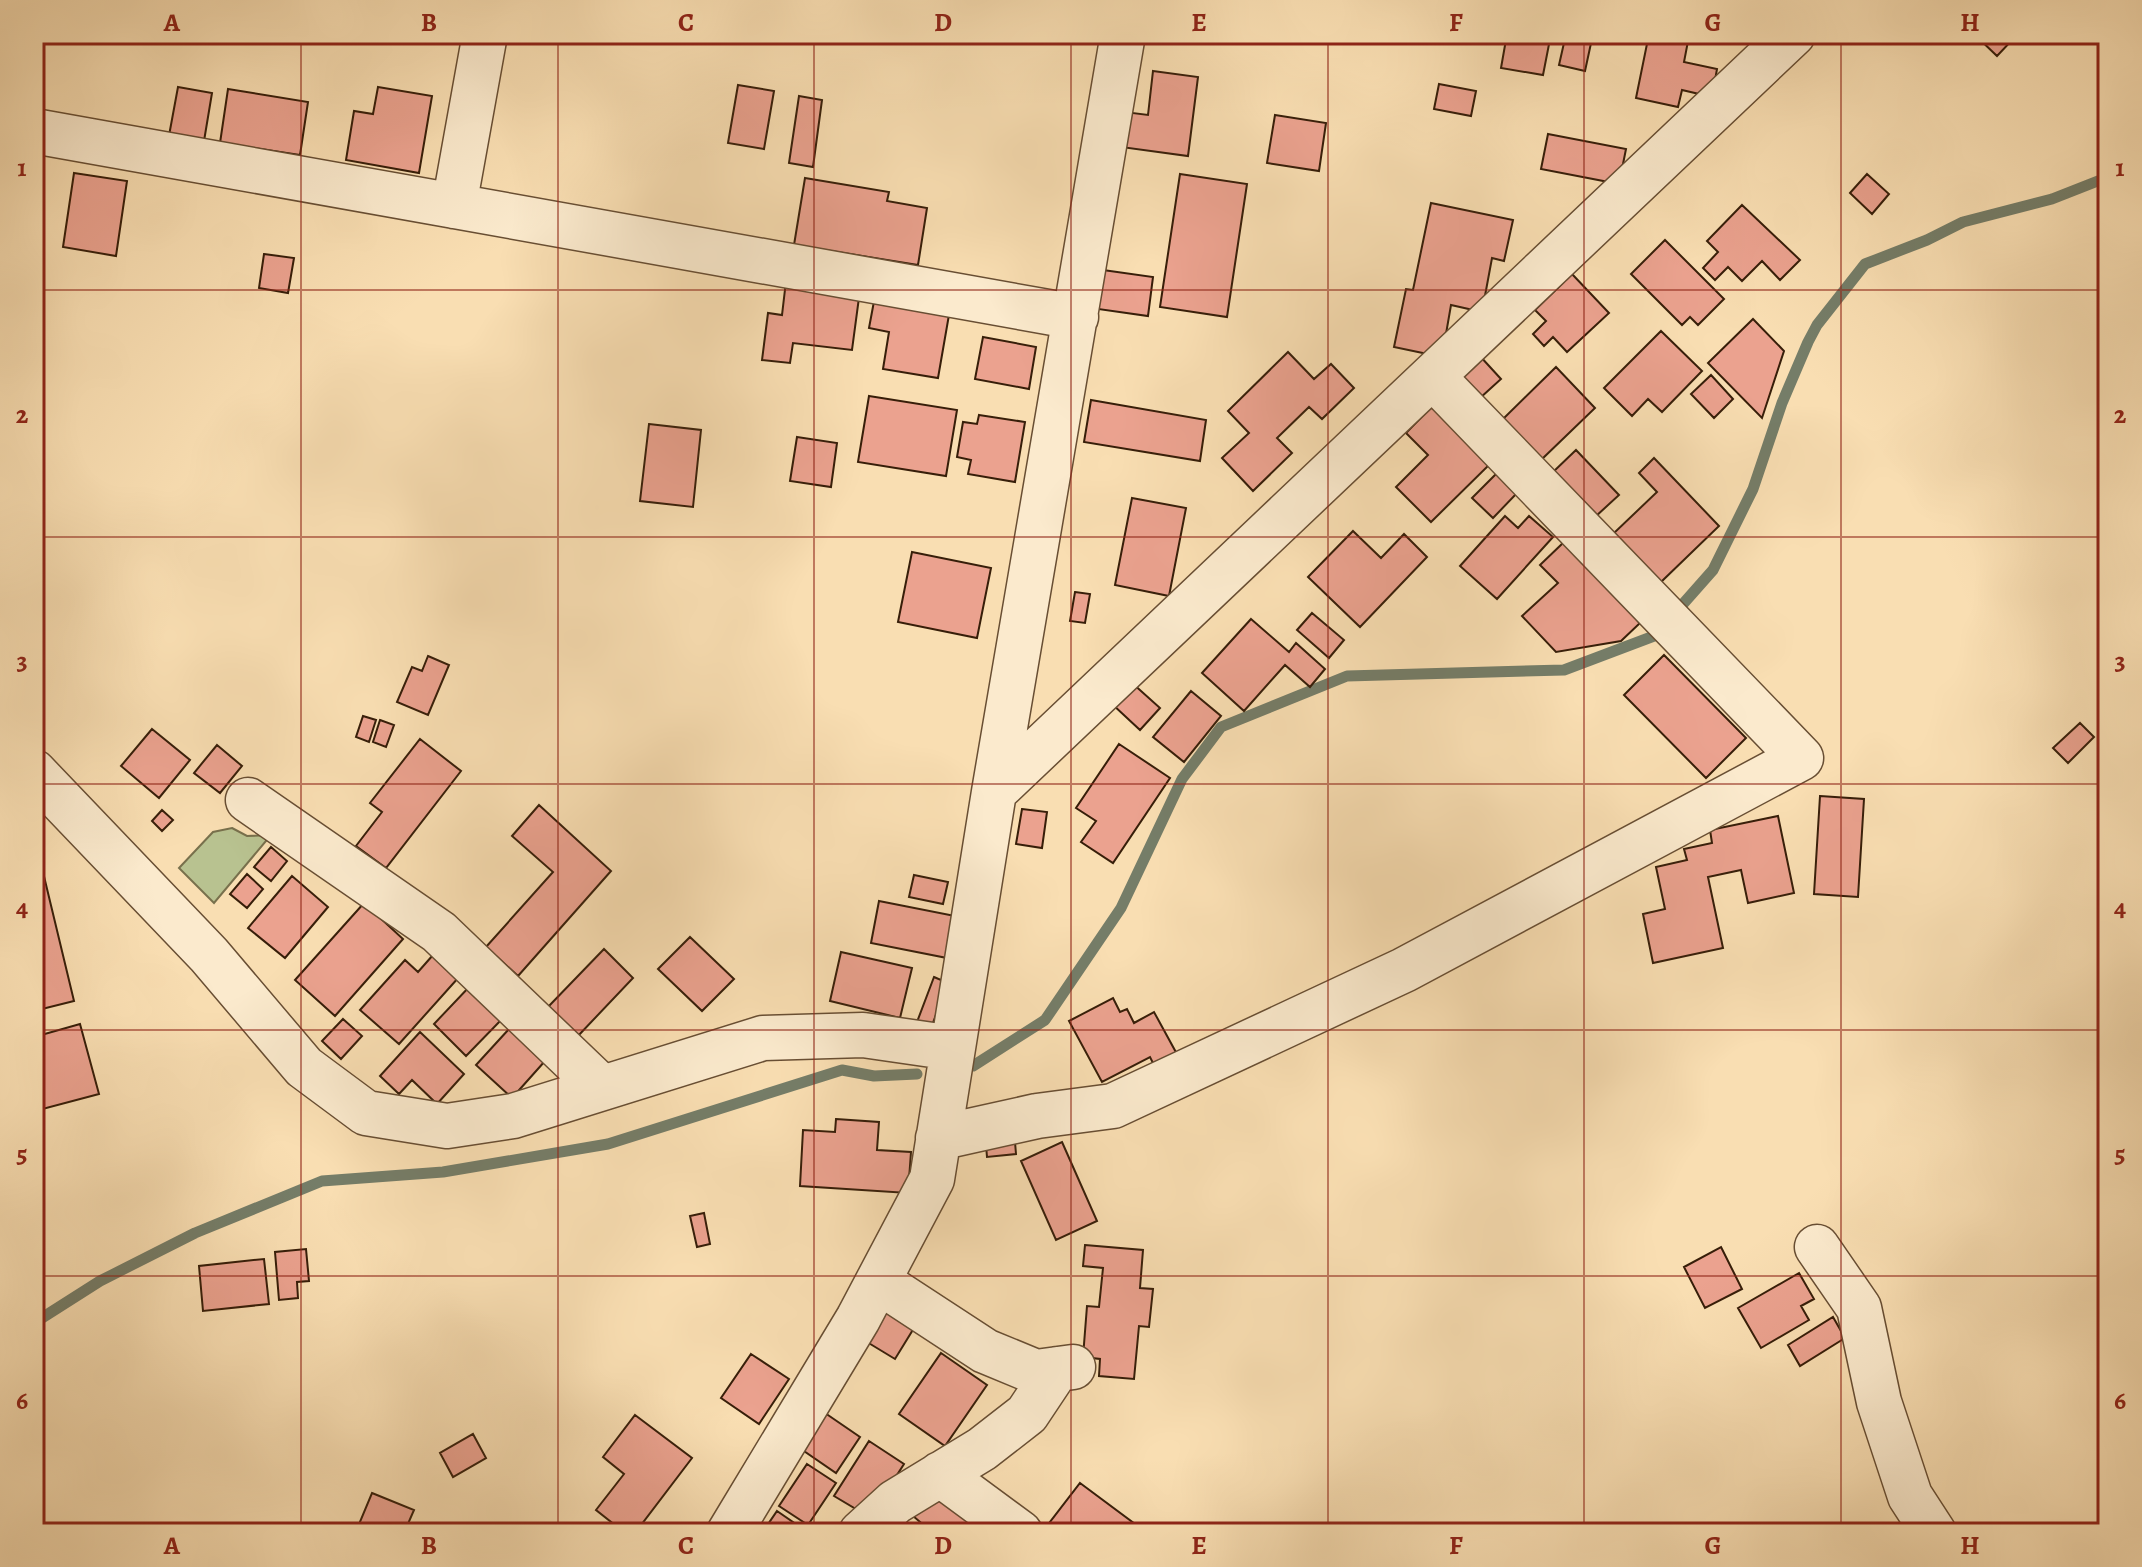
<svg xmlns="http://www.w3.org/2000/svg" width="2142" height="1567" viewBox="0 0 2142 1567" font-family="Alegreya,serif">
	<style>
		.green { fill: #b8c290; stroke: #78704c; stroke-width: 2 }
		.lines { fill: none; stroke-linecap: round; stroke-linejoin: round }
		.stream { stroke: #757d68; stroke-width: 11 }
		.building { fill: #eba28f; stroke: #371e09; stroke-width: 2 }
		.minor-casing { stroke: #684e33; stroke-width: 47 }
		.minor { stroke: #fbeacd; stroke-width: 44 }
		.grid { fill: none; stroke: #8f2418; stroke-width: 2; stroke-opacity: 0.55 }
		.neatline { fill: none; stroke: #8f2418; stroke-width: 3 }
		.grid-label { font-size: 26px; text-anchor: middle; font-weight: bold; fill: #8f2418 }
	</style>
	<rect width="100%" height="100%" fill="#f9deb2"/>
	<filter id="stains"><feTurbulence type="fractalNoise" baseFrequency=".0025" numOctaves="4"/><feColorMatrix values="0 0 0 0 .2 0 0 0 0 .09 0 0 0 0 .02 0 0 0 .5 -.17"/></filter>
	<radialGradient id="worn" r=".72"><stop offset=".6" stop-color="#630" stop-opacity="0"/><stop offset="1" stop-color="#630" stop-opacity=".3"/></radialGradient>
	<path class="green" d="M 232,828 L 247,836 L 271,835 L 214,903 L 179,868 L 213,832 Z"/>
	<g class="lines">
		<path class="stream" d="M 1675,613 L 1713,570 L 1753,489 L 1782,403 L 1808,342 L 1817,325 L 1865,264 L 1927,240 L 1963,222 L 2052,199 L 2108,177
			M 973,1066 L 1045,1020 L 1121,908 L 1182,779 L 1221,727 L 1347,676 L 1564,670 L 1654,636 L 1663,626
			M 34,1323 L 100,1281 L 195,1233 L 322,1181 L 443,1172 L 608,1144 L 842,1070 L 874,1076 L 917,1074"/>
	</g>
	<path class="building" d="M 574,34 L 634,34 L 633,43 Z
		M 1507,34 L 1551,34 L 1543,75 L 1501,68 Z
		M 1566,34 L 1593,34 L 1585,71 L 1559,65 Z
		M 1649,34 L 1689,36 L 1684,62 L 1717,69 L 1712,97 L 1682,90 L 1678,107 L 1636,98 Z
		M 1974,34 L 2011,34 L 2015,37 L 1997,56 Z
		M 1153,71 L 1198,77 L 1188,156 L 1121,147 L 1125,112 L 1148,115 Z
		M 1439,84 L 1476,91 L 1471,116 L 1434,109 Z
		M 738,85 L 774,91 L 764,149 L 728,143 Z
		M 178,87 L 212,93 L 203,147 L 168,141 Z
		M 378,87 L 432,96 L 419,173 L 346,160 L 354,111 L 373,114 Z
		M 228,89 L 308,102 L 300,155 L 220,143 Z
		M 799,96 L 822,100 L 813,167 L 789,163 Z
		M 1275,115 L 1326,123 L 1319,171 L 1267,163 Z
		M 1548,134 L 1626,149 L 1619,184 L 1541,169 Z
		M 74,173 L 127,181 L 116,256 L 63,247 Z
		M 1180,174 L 1247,184 L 1227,317 L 1160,307 Z
		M 1867,174 L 1889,194 L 1872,214 L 1850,193 Z
		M 805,178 L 889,192 L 887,201 L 927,208 L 918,265 L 794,245 Z
		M 1431,203 L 1513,220 L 1504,261 L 1492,258 L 1482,312 L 1451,305 L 1442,357 L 1394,347 L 1406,289 L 1413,290 Z
		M 1742,205 L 1800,260 L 1780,280 L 1762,261 L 1742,281 L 1728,267 L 1715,280 L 1703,268 L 1718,252 L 1707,241 Z
		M 1665,240 L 1724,299 L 1698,325 L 1690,317 L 1682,325 L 1631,274 Z
		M 264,254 L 294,258 L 288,293 L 259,288 Z
		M 1103,270 L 1153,277 L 1148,316 L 1098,309 Z
		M 1572,274 L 1609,313 L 1567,352 L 1553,337 L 1544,346 L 1533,334 L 1546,321 L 1535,310 Z
		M 786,281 L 860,290 L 852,350 L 793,343 L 790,363 L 762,360 L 768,313 L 782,315 Z
		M 875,296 L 950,309 L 938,378 L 883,369 L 889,332 L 869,328 Z
		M 1753,319 L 1784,351 L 1762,418 L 1708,363 Z
		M 1661,331 L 1702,371 L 1662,412 L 1648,399 L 1632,416 L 1604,388 Z
		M 983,337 L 1036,347 L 1029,389 L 975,379 Z
		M 1288,352 L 1314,379 L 1331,364 L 1354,388 L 1322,419 L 1309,407 L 1277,438 L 1292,453 L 1253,491 L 1222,458 L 1249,433 L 1228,411 Z
		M 1479,355 L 1501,379 L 1480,398 L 1458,373 Z
		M 1556,367 L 1595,408 L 1541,460 L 1502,420 Z
		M 1711,375 L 1733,399 L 1714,418 L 1691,394 Z
		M 869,396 L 957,410 L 946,476 L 858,462 Z
		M 1091,400 L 1206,420 L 1200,461 L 1084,442 Z
		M 1435,403 L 1493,461 L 1431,522 L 1396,487 L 1428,455 L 1406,433 Z
		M 979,415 L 1025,422 L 1015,482 L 968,474 L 971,460 L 957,457 L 963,422 L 977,424 Z
		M 649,424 L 701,430 L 693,507 L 640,501 Z
		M 797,437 L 837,443 L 831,487 L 790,481 Z
		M 1576,450 L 1619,495 L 1595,517 L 1552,473 Z
		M 1654,458 L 1719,526 L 1661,582 L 1614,533 L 1657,492 L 1639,473 Z
		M 1498,472 L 1518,492 L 1493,518 L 1472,498 Z
		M 1132,498 L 1186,508 L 1169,596 L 1115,585 Z
		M 1505,516 L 1518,528 L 1529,516 L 1553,537 L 1497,599 L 1460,566 Z
		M 1353,531 L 1381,558 L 1404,534 L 1427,557 L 1360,627 L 1308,577 Z
		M 1564,542 L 1640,623 L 1621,641 L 1556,652 L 1522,616 L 1558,583 L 1540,565 Z
		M 912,552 L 991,568 L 977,638 L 898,622 Z
		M 1075,592 L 1090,594 L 1085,623 L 1070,621 Z
		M 1312,613 L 1344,640 L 1329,658 L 1297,630 Z
		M 1251,619 L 1289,652 L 1296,643 L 1325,669 L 1310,687 L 1285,665 L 1244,711 L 1202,673 Z
		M 1664,655 L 1746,738 L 1706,778 L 1624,695 Z
		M 428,656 L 449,665 L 428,715 L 397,702 L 412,667 L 422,671 Z
		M 1131,682 L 1160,708 L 1140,730 L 1112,704 Z
		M 1191,691 L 1221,716 L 1184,762 L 1153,737 Z
		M 363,716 L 376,720 L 369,742 L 356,737 Z
		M 380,720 L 394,725 L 386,747 L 373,742 Z
		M 2080,723 L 2094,737 L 2068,763 L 2053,748 Z
		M 152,729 L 190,760 L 159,798 L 121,766 Z
		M 420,739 L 461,771 L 386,868 L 356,846 L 382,812 L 370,803 Z
		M 1119,744 L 1170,778 L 1113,863 L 1081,842 L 1096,821 L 1076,808 Z
		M 217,745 L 242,766 L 220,793 L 194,773 Z
		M 1820,796 L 1864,799 L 1858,897 L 1814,894 Z
		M 539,805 L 611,871 L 518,976 L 486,947 L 553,872 L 512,836 Z
		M 1022,809 L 1047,812 L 1042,848 L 1016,844 Z
		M 162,810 L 173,820 L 162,831 L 152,821 Z
		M 1778,816 L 1794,893 L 1748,903 L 1741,870 L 1708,877 L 1723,948 L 1653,963 L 1643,914 L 1665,909 L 1656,867 L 1687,860 L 1684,849 L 1712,843 L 1710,830 Z
		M 271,847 L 287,861 L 271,881 L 254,867 Z
		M 42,868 L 74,1001 L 34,1011 L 34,870 Z
		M 247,874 L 263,889 L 247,908 L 230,894 Z
		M 914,875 L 948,882 L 943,904 L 909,897 Z
		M 292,876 L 328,907 L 285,958 L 248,928 Z
		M 879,901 L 955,916 L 947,958 L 871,943 Z
		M 364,903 L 403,939 L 335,1016 L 295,980 Z
		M 690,937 L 734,979 L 702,1011 L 658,969 Z
		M 604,949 L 633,978 L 577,1037 L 547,1008 Z
		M 841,952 L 912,968 L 900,1018 L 830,1001 Z
		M 433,955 L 459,977 L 399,1044 L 360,1010 L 405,960 L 418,972 Z
		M 934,977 L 948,983 L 931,1028 L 917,1022 Z
		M 471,985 L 504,1017 L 466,1056 L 434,1024 Z
		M 1113,998 L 1120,1012 L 1127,1009 L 1134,1023 L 1154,1012 L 1178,1056 L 1156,1069 L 1150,1057 L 1102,1082 L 1069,1021 Z
		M 343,1019 L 362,1036 L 341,1059 L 322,1041 Z
		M 80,1024 L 99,1094 L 35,1111 L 34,1037 Z
		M 509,1029 L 545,1061 L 512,1098 L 476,1065 Z
		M 420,1032 L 464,1074 L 437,1104 L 412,1080 L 399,1094 L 380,1076 Z
		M 836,1119 L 879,1122 L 877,1150 L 911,1152 L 908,1193 L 800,1186 L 803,1130 L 835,1132 Z
		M 1015,1142 L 1016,1154 L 987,1157 L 986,1145 Z
		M 1062,1142 L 1097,1221 L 1056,1240 L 1021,1161 Z
		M 704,1213 L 710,1244 L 697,1247 L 690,1216 Z
		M 1085,1245 L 1143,1250 L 1140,1288 L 1153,1289 L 1149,1327 L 1139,1326 L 1134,1379 L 1099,1376 L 1100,1359 L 1083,1357 L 1087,1306 L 1099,1307 L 1103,1268 L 1083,1266 Z
		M 1721,1247 L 1742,1289 L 1705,1308 L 1684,1267 Z
		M 306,1249 L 309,1281 L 297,1282 L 298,1298 L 279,1300 L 275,1252 Z
		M 264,1259 L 269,1304 L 203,1311 L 199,1266 Z
		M 1799,1273 L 1814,1299 L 1801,1306 L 1809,1320 L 1761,1348 L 1738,1308 Z
		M 886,1311 L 914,1328 L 895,1359 L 867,1342 Z
		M 1833,1317 L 1845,1338 L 1800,1366 L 1788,1345 Z
		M 941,1353 L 987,1385 L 945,1446 L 899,1414 Z
		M 751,1354 L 789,1379 L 759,1424 L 721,1398 Z
		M 825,1413 L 860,1437 L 836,1473 L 801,1449 Z
		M 635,1415 L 692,1458 L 635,1533 L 625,1533 L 596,1510 L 624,1474 L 603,1457 Z
		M 473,1434 L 486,1458 L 453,1477 L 440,1453 Z
		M 869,1441 L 904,1464 L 886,1492 L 861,1512 L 834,1496 Z
		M 807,1464 L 836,1483 L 808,1525 L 779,1506 Z
		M 1080,1483 L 1135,1524 L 1128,1533 L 1046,1533 L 1043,1531 Z
		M 934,1491 L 986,1533 L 933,1533 L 913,1516 Z
		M 372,1493 L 414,1510 L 404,1533 L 366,1533 L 357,1529 Z
		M 777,1511 L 806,1531 L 804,1533 L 762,1533 Z"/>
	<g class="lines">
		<defs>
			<path id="minor" d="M 34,131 L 1076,317
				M 454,206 L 485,34
				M 34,772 L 209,955 L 304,1067 L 366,1113 L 447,1126 L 513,1116 L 763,1038 L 863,1035 L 953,1048
				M 994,792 L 1793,34
				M 248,800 L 439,932 L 602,1088
				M 938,1138 L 1037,1116 L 1113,1106 L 1404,970 L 1801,758 L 1433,377
				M 1817,1247 L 1859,1308 L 1879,1402 L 1910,1496 L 1934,1533
				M 878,1281 L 985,1351 L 1036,1372 L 1073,1367
				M 940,1474 L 1020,1533
				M 729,1533 L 858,1319 L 932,1179 L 994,792 L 1123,34
				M 861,1533 L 895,1502 L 982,1449 L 1027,1414 L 1057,1369"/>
		</defs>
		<use href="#minor" class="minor-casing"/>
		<use href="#minor" class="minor"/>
	</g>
	<path class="grid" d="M 301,34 L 301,1533M 558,34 L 558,1533M 814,34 L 814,1533M 1071,34 L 1071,1533M 1328,34 L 1328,1533M 1584,34 L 1584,1533M 1841,34 L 1841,1533M 34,290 L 2108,290M 34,537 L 2108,537M 34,784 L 2108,784M 34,1030 L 2108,1030M 34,1276 L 2108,1276"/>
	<rect width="2142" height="1567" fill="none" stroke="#f9deb2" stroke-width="88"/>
	<rect x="44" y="44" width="2054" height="1479" class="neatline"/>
	<g class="grid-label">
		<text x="172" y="31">A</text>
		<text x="429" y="31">B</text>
		<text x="686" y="31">C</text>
		<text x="943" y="31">D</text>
		<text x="1199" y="31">E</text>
		<text x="1456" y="31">F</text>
		<text x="1713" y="31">G</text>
		<text x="1970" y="31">H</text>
		<text x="22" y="176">1</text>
		<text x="2120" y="176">1</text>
		<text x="22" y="423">2</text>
		<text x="2120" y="423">2</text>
		<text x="22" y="669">3</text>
		<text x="2120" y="669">3</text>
		<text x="22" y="916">4</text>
		<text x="2120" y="916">4</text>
		<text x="22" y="1162">5</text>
		<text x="2120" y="1162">5</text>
		<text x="22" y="1409">6</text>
		<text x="2120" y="1409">6</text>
		<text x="172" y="1554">A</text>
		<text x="429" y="1554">B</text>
		<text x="686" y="1554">C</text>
		<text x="943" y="1554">D</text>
		<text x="1199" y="1554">E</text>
		<text x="1456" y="1554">F</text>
		<text x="1713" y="1554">G</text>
		<text x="1970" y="1554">H</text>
	</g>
	<rect width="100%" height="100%" filter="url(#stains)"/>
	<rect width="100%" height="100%" fill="url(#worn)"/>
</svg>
